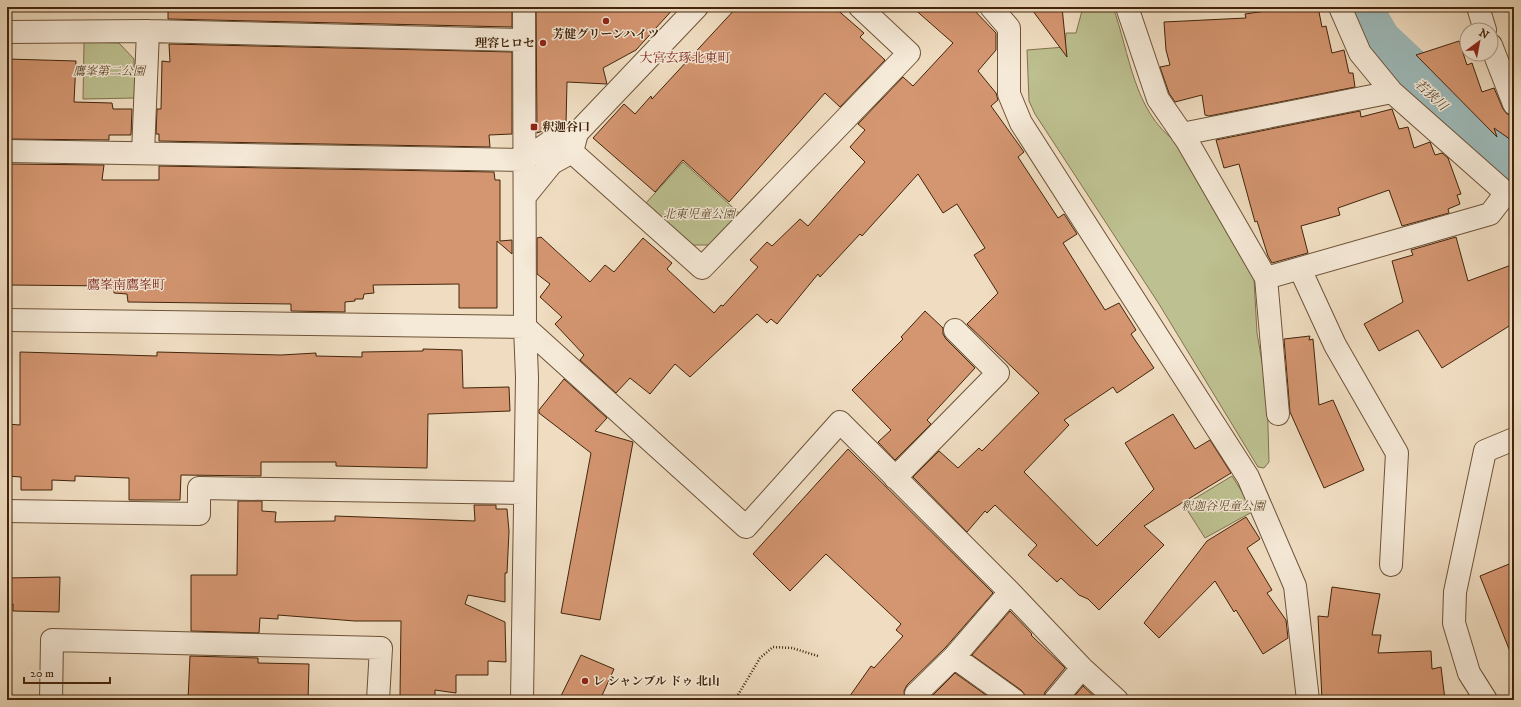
<svg xmlns="http://www.w3.org/2000/svg" width="1521" height="707" viewBox="0 0 1521 707" font-family="'IM FELL DW Pica','Noto Serif JP',serif">
	<style>
		.green { fill: #bdc090; stroke: #80724e }
		.lines { fill: none; stroke-linecap: round; stroke-linejoin: round }
		.river { stroke: #9dbaba; stroke-width: 52 }
		.building { fill: #d49671; stroke: #43250b }
		.minor-casing { stroke: #6e5338; stroke-width: 24 }
		.path { stroke: #43250b; stroke-width: 2.5; stroke-dasharray: 1 2; stroke-linecap: butt }
		.minor { stroke: #f5e9d7; stroke-width: 22 }
		.poi-dot { fill: #8f2418; stroke: #f5e9d7; stroke-width: 1.5 }
		.labels { text-anchor: middle; dominant-baseline: central; stroke-width: 3; stroke-linejoin: round; paint-order: stroke }
		.poi-label { font-size: 12px; font-weight: bold; fill: #43250b; stroke: #f5e9d7; text-anchor: start }
		.park-label { font-size: 12px; font-style: italic; fill: #624c2c; stroke: #f5e9d7 }
		.neighbourhood-label { font-size: 13px; fill: #7a1f14; stroke: #f5e9d7 }
		.water-label { font-size: 13px; font-style: italic; fill: #5a4a37; stroke: #f5e9d7 }
	</style>
	<rect width="100%" height="100%" fill="#f0ddc1"/>
	<filter id="stains"><feTurbulence type="fractalNoise" baseFrequency=".005" numOctaves="4"/><feColorMatrix values="0 0 0 0 .2 0 0 0 0 .09 0 0 0 0 .02 0 0 0 .5 -.17"/></filter>
	<radialGradient id="worn" r=".72"><stop offset=".6" stop-color="#630" stop-opacity="0"/><stop offset="1" stop-color="#630" stop-opacity=".3"/></radialGradient>
	<path class="green" d="M 1083,7 L 1113,7 C 1130,54 1133,110 1176,142 L 1234,236 L 1254,279 L 1257,333 L 1267,391 L 1269,462 L 1264,468 L 1258,467 L 1159,304 L 1035,114 L 1029,101 L 1027,50 L 1065,47 L 1066,33 L 1076,33 Z
		M 84,42 L 119,43 L 134,59 L 135,98 L 83,99 Z
		M 683,162 L 740,214 L 710,245 L 691,245 L 646,203 Z
		M 1232,476 L 1254,511 L 1205,538 L 1184,505 Z"/>
	<g class="lines">
		<path class="river" d="M 1355,7 L 1376,43 L 1458,120 L 1479,145 L 1514,179"/>
	</g>
	<path class="building" d="M 168,7 L 512,7 L 512,27 L 168,19 Z
		M 536,7 L 675,7 L 636,50 L 603,68 L 607,84 L 567,82 L 566,123 L 537,133 Z
		M 737,7 L 834,7 L 864,33 L 860,37 L 885,60 L 840,107 L 825,93 L 729,202 L 683,160 L 655,192 L 593,138 L 624,104 L 635,114 L 651,96 L 652,99 Z
		M 912,7 L 971,7 L 996,33 L 996,50 L 978,71 L 996,93 L 998,100 L 991,106 L 1024,152 L 1018,157 L 1058,218 L 1064,214 L 1077,234 L 1063,243 L 1105,310 L 1119,303 L 1136,330 L 1131,334 L 1154,368 L 1117,393 L 1113,387 L 1064,420 L 1069,425 L 1024,472 L 1097,546 L 1154,489 L 1125,443 L 1173,414 L 1195,449 L 1210,440 L 1231,473 L 1144,526 L 1164,545 L 1099,610 L 1088,599 L 1079,595 L 1061,578 L 1057,582 L 1028,555 L 1037,545 L 995,505 L 987,513 L 985,511 L 967,532 L 913,477 L 939,451 L 958,468 L 979,448 L 982,451 L 1039,393 L 967,324 L 998,293 L 974,255 L 985,248 L 957,204 L 943,213 L 918,174 L 862,236 L 860,234 L 820,277 L 818,274 L 777,324 L 771,319 L 767,323 L 757,314 L 690,377 L 675,364 L 650,394 L 630,378 L 616,393 L 580,360 L 584,355 L 555,324 L 562,317 L 540,297 L 550,284 L 537,274 L 537,238 L 541,237 L 590,282 L 605,265 L 614,272 L 643,238 L 672,263 L 667,269 L 714,313 L 721,305 L 723,306 L 758,267 L 750,260 L 767,242 L 772,246 L 800,219 L 808,226 L 865,162 L 850,147 L 865,130 L 858,124 L 903,77 L 913,86 L 953,43 Z
		M 1030,7 L 1062,7 L 1067,57 Z
		M 1272,7 L 1318,7 L 1322,27 L 1326,26 L 1332,53 L 1344,50 L 1349,73 L 1353,73 L 1355,87 L 1209,116 L 1205,115 L 1202,95 L 1175,102 L 1169,93 L 1160,67 L 1170,65 L 1166,50 L 1164,22 L 1246,18 L 1245,14 L 1273,10 Z
		M 1459,41 L 1467,65 L 1472,63 L 1482,92 L 1494,88 L 1503,109 L 1507,114 L 1514,116 L 1514,142 L 1494,128 L 1497,137 L 1416,55 Z
		M 169,44 L 512,52 L 512,134 L 489,135 L 490,147 L 159,141 L 159,134 L 156,134 L 157,109 L 161,109 L 162,61 L 170,62 Z
		M 7,59 L 76,61 L 74,102 L 112,103 L 113,109 L 132,109 L 131,135 L 109,135 L 109,140 L 7,139 Z
		M 1392,109 L 1399,129 L 1408,127 L 1414,148 L 1430,142 L 1435,155 L 1442,153 L 1448,158 L 1461,194 L 1457,195 L 1460,204 L 1448,209 L 1449,213 L 1402,226 L 1389,190 L 1338,208 L 1340,215 L 1301,226 L 1308,253 L 1272,263 L 1268,256 L 1257,221 L 1255,222 L 1239,164 L 1224,168 L 1216,140 L 1360,111 L 1361,117 Z
		M 7,164 L 104,165 L 102,180 L 159,180 L 159,166 L 494,172 L 495,180 L 500,180 L 500,241 L 512,240 L 512,254 L 497,241 L 497,308 L 459,308 L 459,284 L 373,285 L 374,293 L 364,294 L 363,299 L 355,299 L 355,301 L 345,302 L 345,312 L 291,311 L 291,304 L 128,302 L 127,294 L 114,293 L 114,286 L 7,285 Z
		M 1456,237 L 1468,281 L 1514,264 L 1514,323 L 1442,368 L 1418,330 L 1379,351 L 1364,324 L 1403,302 L 1392,261 L 1413,255 L 1411,250 Z
		M 925,311 L 943,328 L 943,334 L 946,339 L 975,368 L 927,420 L 931,424 L 895,460 L 878,442 L 891,430 L 852,390 L 903,339 L 901,337 Z
		M 1310,336 L 1309,340 L 1313,339 L 1319,405 L 1333,400 L 1364,470 L 1324,488 L 1290,412 L 1284,339 Z
		M 423,349 L 462,350 L 463,388 L 509,387 L 510,411 L 428,414 L 427,468 L 336,466 L 336,462 L 261,462 L 261,476 L 181,475 L 180,500 L 129,500 L 129,478 L 75,476 L 75,481 L 52,480 L 52,490 L 21,490 L 21,477 L 7,476 L 7,424 L 20,425 L 20,352 L 157,356 L 157,352 L 281,355 L 316,353 L 316,356 L 362,357 L 362,352 L 423,351 Z
		M 564,379 L 607,418 L 595,431 L 633,442 L 600,620 L 561,613 L 591,453 L 539,413 L 539,410 Z
		M 848,449 L 993,593 L 945,648 L 907,685 L 904,691 L 905,700 L 847,700 L 871,666 L 874,668 L 903,636 L 896,630 L 901,624 L 826,554 L 790,591 L 753,554 Z
		M 238,501 L 262,501 L 262,511 L 276,512 L 275,522 L 335,521 L 335,516 L 475,521 L 474,505 L 496,505 L 496,509 L 507,509 L 509,531 L 507,573 L 505,573 L 505,602 L 468,595 L 465,604 L 505,622 L 506,662 L 488,661 L 488,675 L 456,675 L 456,693 L 435,690 L 435,697 L 400,696 L 401,621 L 355,621 L 278,615 L 278,619 L 260,618 L 259,633 L 191,631 L 191,575 L 237,575 Z
		M 1246,517 L 1260,539 L 1247,548 L 1272,590 L 1267,593 L 1286,620 L 1288,638 L 1263,654 L 1236,610 L 1234,612 L 1215,581 L 1159,638 L 1144,623 L 1207,541 Z
		M 1514,562 L 1514,658 L 1513,659 L 1480,576 Z
		M 60,577 L 59,612 L 13,611 L 13,604 L 7,605 L 7,578 Z
		M 1332,587 L 1380,594 L 1372,635 L 1381,635 L 1378,653 L 1431,651 L 1432,669 L 1441,667 L 1445,700 L 1322,700 L 1318,616 L 1328,617 Z
		M 1010,611 L 1032,634 L 1031,635 L 1065,668 L 1045,692 L 1043,700 L 1026,700 L 1025,695 L 1021,690 L 972,655 Z
		M 581,655 L 614,669 L 600,700 L 559,700 Z
		M 190,656 L 258,658 L 258,663 L 309,664 L 308,700 L 188,700 Z
		M 955,673 L 993,700 L 928,700 Z
		M 1083,686 L 1098,700 L 1071,700 Z"/>
	<g class="lines">
		<defs>
			<path id="minor" d="M 991,7 L 1009,28 L 1009,94 L 1021,123 L 1248,477 L 1295,586 L 1308,700
				M 1127,7 L 1158,99 L 1187,141 L 1266,278 L 1278,414
				M 1340,7 L 1360,53 L 1392,92 L 1506,193
				M 1478,7 L 1485,30
				M 7,32 L 148,31 L 523,40
				M 1491,45 L 1514,104
				M 1182,134 L 1392,92
				M 7,151 L 524,160 L 554,139 L 577,133
				M 572,152 L 702,268 L 909,53 L 860,7
				M 143,153 L 148,31
				M 526,195 L 552,163 L 572,152 L 577,133 L 697,7
				M 1300,269 L 1335,345 L 1397,453 L 1391,565
				M 1266,278 L 1490,214 L 1506,193 L 1514,196
				M 7,320 L 525,327 L 746,527 L 840,422 L 1010,592 L 1082,668 L 1117,700
				M 895,478 L 998,373 L 955,330
				M 7,511 L 199,514 L 199,488 L 524,493
				M 1010,592 L 954,657 L 1014,700
				M 916,694 L 954,657
				M 51,700 L 52,640 L 381,648 L 378,700
				M 522,700 L 527,377 L 525,327 L 524,7
				M 1055,700 L 1082,668
				M 1486,700 L 1469,673 L 1454,623 L 1455,592 L 1485,451 L 1514,439"/>
		</defs>
		<use href="#minor" class="minor-casing"/>
		<path class="path" d="M 735,700 L 760,658 L 773,647 L 792,648 L 818,656"/>
		<use href="#minor" class="minor"/>
	</g>
	<g class="poi-dot">
		<circle cx="606" cy="21" r="4"/>
		<circle cx="543" cy="43" r="4"/>
		<rect x="530" y="123" width="8" height="8" rx="2"/>
		<circle cx="585" cy="681" r="4"/>
	</g>
	<g class="labels">
		<g class="poi-label">
			<text x="606" y="34" text-anchor="middle">芳健グリーンハイツ</text>
			<text x="535" y="43" text-anchor="end">理容ヒロセ</text>
			<text x="542" y="127">釈迦谷口</text>
			<text x="593" y="681">レ シャンブル ドゥ 北山</text>
		</g>
		<g class="park-label">
			<text x="109" y="71">鷹峯第二公園</text>
			<text x="699" y="214">北東児童公園</text>
			<text x="1223" y="506">釈迦谷児童公園</text>
		</g>
		<g class="neighbourhood-label">
			<text x="685" y="58">大宮玄琢北東町</text>
			<text x="126" y="285">鷹峯南鷹峯町</text>
		</g>
		<g class="water-label">
			<text transform="translate(1431 95) rotate(43)">若狭川</text>
		</g>
	</g>
	<rect width="1521" height="707" fill="none" stroke="#f0ddc1" stroke-width="24"/>
	<rect x="8" y="8" width="1505" height="691" fill="none" stroke="#43250b" stroke-width="2"/>
	<rect x="12" y="12" width="1497" height="683" fill="none" stroke="#43250b"/>
	<g transform="translate(1479 42) rotate(32)"><circle r="19" fill="#f5e9d7" stroke="#ae9b85"/>
	<path d="M0-3L7 15L0 10L-7 15Z" fill="#8f2418"/>
	<text y="-6" font-size="11" font-weight="bold" text-anchor="middle" fill="#43250b">N</text>
	</g>
	<path d="M24 677v6h86v-6" fill="none" stroke="#43250b" stroke-width="2"/>
	<text x="30" y="677" font-size="12" fill="#43250b" stroke="#f5e9d7" stroke-width="3" paint-order="stroke">20 m</text>
	<rect width="100%" height="100%" filter="url(#stains)"/>
	<rect width="100%" height="100%" fill="url(#worn)"/>
</svg>
